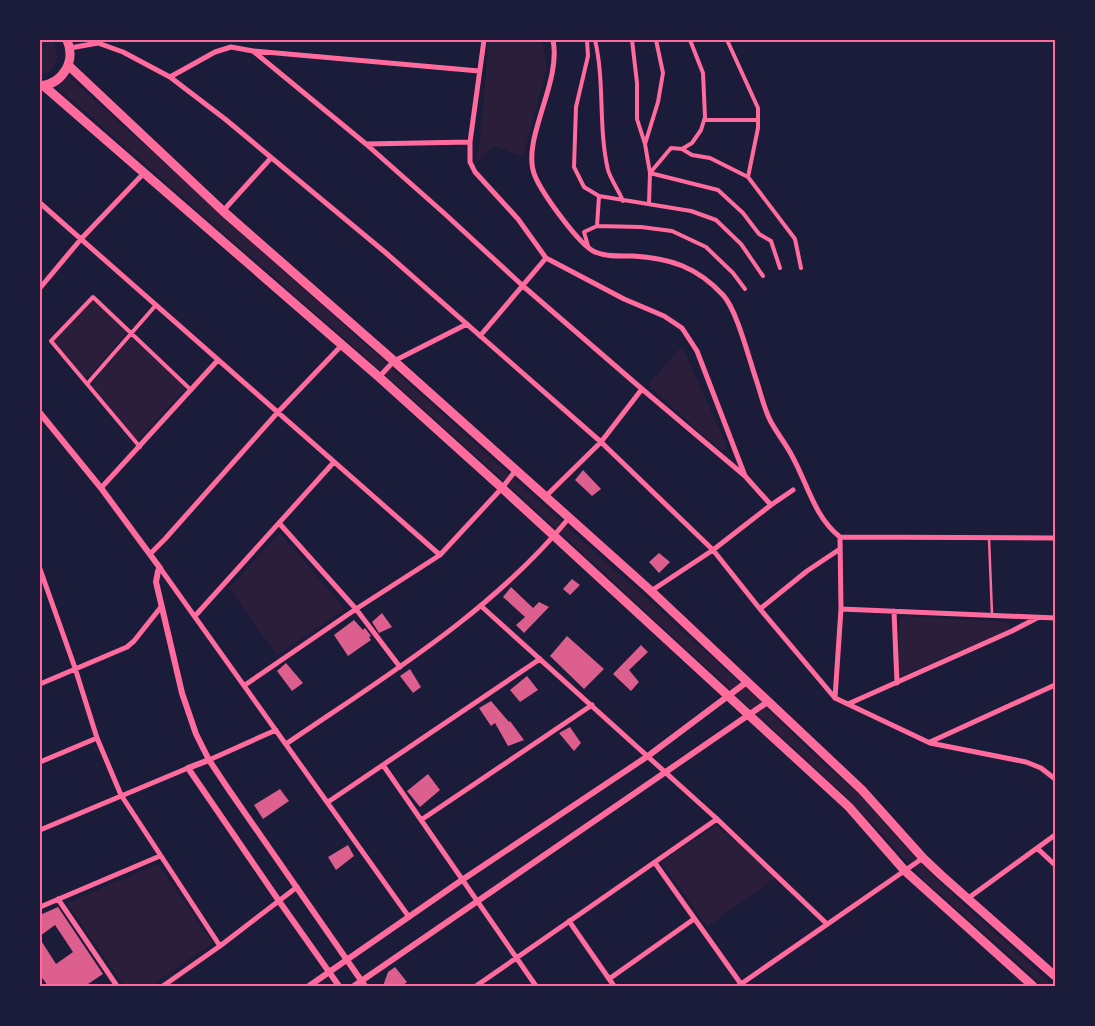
<svg xmlns="http://www.w3.org/2000/svg" width="1095" height="1026" viewBox="0 0 1095 1026" font-family="'Source Serif 4',serif">
	<style>
		.green { fill: #2a1e3b }
		.building { fill: #dd5f8e }
		.lines { fill: none; stroke-linecap: round; stroke-linejoin: round }
		.service { stroke: #ff6b9d; stroke-width: 2.5 }
		.pedestrian { stroke: #ff6b9d; stroke-width: 4 }
		.minor { stroke: #ff6b9d; stroke-width: 5 }
		.tertiary { stroke: #ff6b9d; stroke-width: 6 }
		.primary { stroke: #ff6b9d; stroke-width: 9 }
		.neatline { fill: none; stroke: #ff6b9d; stroke-width: 2 }
	</style>
	<rect width="100%" height="100%" fill="#1b1b3a"/>
	<path class="green" d="M 40,40 L 51,40 C 62,53 58,72 40,75 Z
		M 489,40 L 539,40 C 544,49 547,59 546,70 L 523,157 L 494,146 L 475,164 L 480,141 Z
		M 68,76 L 750,692 L 821,761 L 859,794 L 931,875 L 1054,986 L 1044,986 L 925,881 L 853,803 L 522,497 L 363,355 L 58,88 Z
		M 92,299 L 128,331 L 86,380 L 53,341 Z
		M 131,337 L 186,388 L 137,441 L 90,386 Z
		M 682,346 L 726,444 L 727,449 L 725,451 L 720,450 L 648,385 Z
		M 280,533 L 345,609 L 277,655 L 229,588 Z
		M 903,616 L 1007,622 L 1010,624 L 1010,629 L 902,676 L 898,672 L 899,621 Z
		M 717,825 L 776,877 L 707,927 L 661,862 Z
		M 158,864 L 213,943 L 150,986 L 124,986 L 67,903 Z"/>
	<path class="building" d="M 583,470 L 601,489 L 592,496 L 575,480 Z
		M 659,553 L 670,562 L 659,573 L 649,562 Z
		M 572,579 L 580,585 L 570,595 L 563,589 Z
		M 511,587 L 533,608 L 539,602 L 549,607 L 524,633 L 516,625 L 525,617 L 503,597 Z
		M 382,613 L 392,627 L 379,633 L 372,622 Z
		M 354,620 L 363,630 L 365,628 L 371,636 L 369,637 L 371,640 L 348,656 L 334,635 Z
		M 567,636 L 604,669 L 584,689 L 550,656 Z
		M 641,645 L 648,652 L 629,670 L 639,682 L 631,691 L 613,674 Z
		M 286,663 L 303,683 L 292,691 L 277,671 Z
		M 410,669 L 421,687 L 413,693 L 400,676 Z
		M 527,676 L 538,690 L 520,702 L 510,690 Z
		M 491,701 L 509,722 L 510,721 L 524,740 L 508,746 L 495,723 L 491,726 L 479,708 Z
		M 570,727 L 581,743 L 574,751 L 559,733 Z
		M 428,774 L 440,790 L 420,807 L 407,791 Z
		M 280,789 L 289,801 L 263,819 L 254,805 Z
		M 348,845 L 354,856 L 336,870 L 328,857 Z
		M 58,907 L 103,974 L 85,986 L 48,986 L 40,975 L 40,939 L 56,964 L 73,952 L 55,925 L 40,936 L 40,915 Z
		M 395,967 L 407,982 L 402,986 L 383,986 L 388,972 Z"/>
	<g class="lines">
		<path class="service" d="M 989,538 L 992,614"/>
		<path class="pedestrian" d="M 587,40 L 588,56 L 576,107 L 574,167 L 584,187 L 599,196
			M 595,40 C 605,82 598,127 608,170 C 611,180 619,191 623,201
			M 632,40 L 637,83 L 637,119 L 645,144
			M 656,40 L 663,73 L 658,102 L 645,144 L 650,173 L 718,190 L 743,213 L 759,234 L 771,241 L 780,268
			M 727,40 L 758,108 L 758,128 L 748,177
			M 704,120 L 757,120
			M 682,149 L 692,155 L 710,158 L 748,177 L 795,239 L 801,268
			M 649,203 L 650,173 L 671,148 L 682,149 L 692,143 L 701,130 L 705,117 L 703,73 L 690,40
			M 597,226 L 599,196 L 691,211 L 716,220 L 741,244 L 763,276
			M 588,246 L 584,232 L 597,226 L 641,227 L 672,231 L 706,247 L 733,273 L 745,289
			M 87,384 L 156,305
			M 140,447 L 51,341 L 93,297 L 191,390"/>
		<path class="minor" d="M 484,40 L 470,142 L 470,162 L 475,172 L 518,219 L 546,258 L 624,299 L 664,316 L 682,328 L 697,351 L 745,476
			M 553,40 C 562,83 520,141 535,176 C 542,193 579,245 595,252 C 607,257 621,256 633,256 C 670,258 697,267 723,295 C 737,310 749,359 756,379 C 761,394 764,409 771,422 C 777,433 785,443 791,454 C 807,482 814,517 840,537
			M 70,48 L 98,43 L 123,52 L 170,77 L 225,119 L 386,253 L 601,442 L 713,550 L 760,609 L 835,698 L 930,743 L 1026,762 L 1041,768 L 1055,779
			M 253,51 L 366,144 L 445,214 L 523,286 L 642,389 L 745,476 L 771,505
			M 170,77 L 215,52 L 231,47 L 253,51 L 479,71
			M 366,144 L 470,142
			M 40,203 L 440,555
			M 223,211 L 271,158
			M 40,288 L 81,239 L 144,173
			M 480,336 L 546,258
			M 379,377 L 394,361 L 467,324
			M 101,488 L 218,360
			M 546,496 L 601,442 L 642,389
			M 279,523 L 356,609 L 400,667
			M 840,537 L 1055,538
			M 150,554 L 165,539 L 278,412 L 342,345
			M 160,568 L 409,917
			M 40,569 L 75,668 L 97,738 L 121,795 L 220,946
			M 651,591 L 713,550 L 771,505 L 793,490
			M 481,606 L 717,819 L 827,924
			M 760,609 L 807,571 L 840,549
			M 841,609 L 1055,618
			M 894,611 L 897,683
			M 195,616 L 334,462
			M 40,684 L 127,647 L 134,641 L 161,607
			M 245,685 L 356,609 L 440,555 L 502,488 L 516,470
			M 835,698 L 841,609 L 840,537
			M 848,704 L 1012,631 L 1037,618
			M 930,742 L 1055,685
			M 286,744 C 386,676 492,612 569,518
			M 209,760 L 276,730
			M 40,762 L 97,738
			M 383,765 L 536,986
			M 328,802 L 540,659
			M 421,820 L 592,705
			M 40,830 L 188,768
			M 1038,849 L 1055,865
			M 655,863 L 741,984
			M 58,899 L 117,986
			M 967,899 L 1055,835
			M 40,907 L 160,856
			M 569,921 L 614,986
			M 609,979 L 694,919
			M 163,986 L 220,946 L 297,887
			M 476,986 L 717,819
			M 738,986 L 923,858"/>
		<path class="tertiary" d="M 40,413 L 101,488 L 160,568 L 158,571 L 156,582 L 182,693 L 196,734 L 209,760 L 229,790 L 365,986
			M 209,760 L 188,768 L 279,901 L 339,986
			M 309,986 L 462,880 L 648,756 L 748,681
			M 354,986 L 769,701"/>
		<path class="primary" d="M 68,65 L 223,211 L 394,361 L 651,591 L 862,790 L 923,858 L 941,875 L 1055,976
			M 40,86 C 63,84 76,61 67,40
			M 44,86 L 379,377 L 502,488 L 849,807 L 905,871 L 1033,986"/>
	</g>
	<rect width="1095" height="1026" fill="none" stroke="#1b1b3a" stroke-width="82"/>
	<rect x="41" y="41" width="1013" height="944" class="neatline"/>
</svg>
